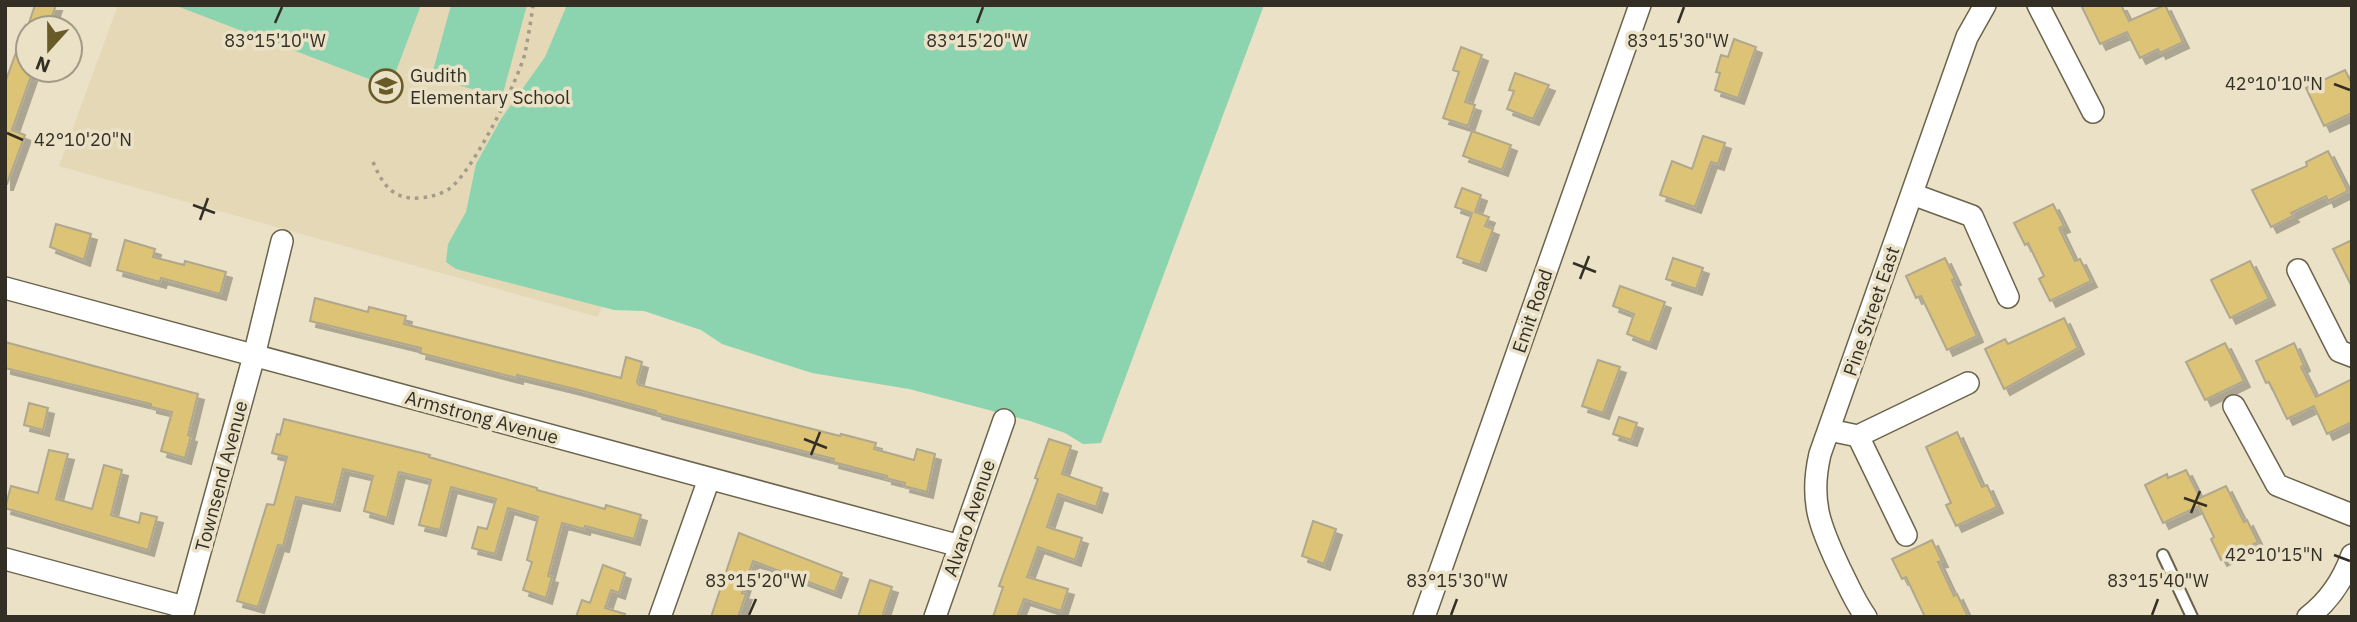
<svg xmlns="http://www.w3.org/2000/svg" width="2357" height="622" viewBox="0 0 2357 622" font-family="'IBM Plex Sans',sans-serif">
	<style>
		.built { fill: #e4d8b6 }
		.green { fill: #8cd4b0 }
		.building { fill: #ddc375; stroke: #afa78e; stroke-width: 2; filter: url(#shadow) }
		.lines { fill: none; stroke-linecap: round; stroke-linejoin: round }
		.service-casing { stroke: #6b634c; stroke-width: 14 }
		.minor-casing { stroke: #6b634c; stroke-width: 24 }
		.path { stroke: #a39c88; stroke-width: 3.5; stroke-dasharray: 3.5 5; stroke-linecap: butt }
		.service { stroke: #fff; stroke-width: 10 }
		.minor { stroke: #fff; stroke-width: 21 }
		.ticks { fill: none; stroke: #332f25; stroke-width: 2.5 }
		.labels { text-anchor: middle; dominant-baseline: central; stroke-width: 7; stroke-linejoin: round; paint-order: stroke }
		.poi-label { font-size: 19px; fill: #332f25; stroke: #eae1c6; text-anchor: start }
		.street-label { font-size: 19px; fill: #332f25; stroke: #eae1c6 }
		.ticks-label { font-size: 18px; text-anchor: middle; fill: #332f25; stroke: #eae1c6; stroke-width: 7; stroke-linejoin: round; paint-order: stroke }
	</style>
	<defs>
		<filter id="shadow"><feDropShadow dx="6" dy="6" stdDeviation="0" flood-color="#0004"/></filter>
	</defs>
	<rect width="100%" height="100%" fill="#eae1c6"/>
	<path class="built" d="M 118,5 L 712,5 L 598,317 L 59,166 Z"/>
	<path class="green" d="M 174,5 L 421,5 L 390,87 Z
		M 451,5 L 527,5 L 502,97 L 431,78 Z
		M 567,5 L 1264,5 L 1101,443 L 1083,444 L 1065,433 L 1030,421 L 909,389 L 812,373 L 722,344 L 701,330 L 644,311 L 614,310 L 456,269 L 446,262 L 448,244 L 466,212 L 476,164 L 501,119 L 545,57 Z"/>
	<path class="building" d="M 35,5 L 56,5 L 48,28 L 28,28 L 28,75 L 31,76 L 12,130 L 25,135 L 7,184 L 5,184 L 5,83 L 26,25 L 28,26 Z
		M 2081,5 L 2121,5 L 2129,21 L 2165,5 L 2183,42 L 2160,53 L 2158,49 L 2140,58 L 2127,32 L 2100,44 Z
		M 1734,39 L 1756,47 L 1738,98 L 1715,90 L 1720,73 L 1716,72 L 1721,55 L 1728,57 Z
		M 1461,47 L 1482,55 L 1465,102 L 1475,105 L 1468,126 L 1443,118 L 1459,72 L 1453,70 Z
		M 2345,70 L 2352,84 L 2352,113 L 2324,126 L 2306,88 Z
		M 1515,73 L 1549,85 L 1533,119 L 1507,109 L 1514,91 L 1509,90 Z
		M 1472,131 L 1511,145 L 1502,170 L 1463,156 Z
		M 1703,136 L 1725,143 L 1718,164 L 1711,162 L 1695,207 L 1660,195 L 1672,161 L 1692,169 Z
		M 2328,151 L 2348,191 L 2328,201 L 2326,196 L 2291,213 L 2293,216 L 2271,227 L 2252,190 L 2307,166 L 2306,162 Z
		M 1462,188 L 1481,195 L 1475,212 L 1489,217 L 1485,226 L 1493,229 L 1480,265 L 1457,257 L 1472,213 L 1455,207 Z
		M 2053,204 L 2064,226 L 2059,228 L 2075,261 L 2080,259 L 2091,281 L 2050,301 L 2039,279 L 2044,276 L 2028,243 L 2025,245 L 2014,223 Z
		M 56,224 L 91,234 L 84,260 L 50,247 Z
		M 125,240 L 155,249 L 153,257 L 184,265 L 185,261 L 226,272 L 220,294 L 161,278 L 160,282 L 117,270 Z
		M 2352,240 L 2352,287 L 2333,249 Z
		M 1673,258 L 1703,268 L 1696,289 L 1666,279 Z
		M 1945,258 L 1955,279 L 1952,280 L 1977,336 L 1947,350 L 1921,296 L 1916,298 L 1906,276 Z
		M 2250,261 L 2269,299 L 2230,318 L 2211,280 Z
		M 1620,286 L 1665,302 L 1650,343 L 1627,334 L 1634,314 L 1613,306 Z
		M 315,298 L 368,312 L 369,307 L 406,316 L 404,324 L 621,378 L 626,357 L 642,362 L 637,382 L 639,385 L 840,436 L 841,434 L 876,443 L 874,449 L 914,460 L 917,449 L 935,454 L 927,492 L 904,486 L 905,483 L 886,478 L 887,476 L 833,462 L 834,459 L 656,413 L 656,411 L 575,389 L 517,375 L 517,378 L 420,353 L 421,348 L 310,321 Z
		M 2064,318 L 2078,348 L 2004,389 L 1985,349 L 2005,339 L 2008,344 Z
		M 5,342 L 198,394 L 188,435 L 191,436 L 185,458 L 161,451 L 172,412 L 151,407 L 151,404 L 5,368 Z
		M 2225,343 L 2244,381 L 2205,400 L 2186,362 Z
		M 2294,343 L 2304,365 L 2301,367 L 2316,397 L 2352,379 L 2352,422 L 2327,434 L 2314,406 L 2287,419 L 2269,382 L 2266,383 L 2256,361 Z
		M 1598,360 L 1620,367 L 1603,413 L 1582,406 Z
		M 29,403 L 48,408 L 43,430 L 24,425 Z
		M 1619,417 L 1637,423 L 1631,440 L 1613,434 Z
		M 284,419 L 430,455 L 429,457 L 537,488 L 537,490 L 605,509 L 606,505 L 641,515 L 634,539 L 585,526 L 584,529 L 562,523 L 548,576 L 552,577 L 546,598 L 523,590 L 532,562 L 527,560 L 538,517 L 508,508 L 495,554 L 472,548 L 478,527 L 487,529 L 496,499 L 451,487 L 440,530 L 419,525 L 431,480 L 399,472 L 387,518 L 364,511 L 373,476 L 343,469 L 334,505 L 296,497 L 283,546 L 278,545 L 258,607 L 237,601 L 267,504 L 274,505 L 287,457 L 272,453 L 277,434 L 280,435 Z
		M 1957,432 L 1982,487 L 1987,485 L 1997,507 L 1956,526 L 1946,505 L 1951,503 L 1926,447 Z
		M 1049,439 L 1071,446 L 1062,474 L 1102,488 L 1096,507 L 1058,494 L 1047,527 L 1082,538 L 1075,560 L 1038,547 L 1027,577 L 1068,589 L 1061,611 L 1024,599 L 1017,617 L 993,617 L 1003,587 L 999,586 L 1038,479 L 1035,478 Z
		M 49,450 L 68,454 L 56,499 L 92,509 L 104,465 L 122,470 L 111,515 L 139,523 L 141,513 L 157,517 L 148,550 L 5,508 L 11,486 L 38,493 Z
		M 2186,470 L 2200,498 L 2226,486 L 2244,522 L 2247,520 L 2258,542 L 2221,560 L 2211,539 L 2214,537 L 2199,506 L 2163,523 L 2145,485 L 2167,474 L 2168,478 Z
		M 1313,521 L 1336,529 L 1324,564 L 1302,556 Z
		M 739,533 L 842,573 L 835,592 L 753,561 L 742,593 L 746,594 L 738,617 L 711,617 Z
		M 1932,540 L 1942,561 L 1938,562 L 1954,596 L 1957,594 L 1968,617 L 1925,617 L 1906,577 L 1902,579 L 1892,559 Z
		M 603,565 L 625,573 L 619,593 L 611,590 L 605,608 L 625,614 L 624,617 L 576,617 L 582,600 L 590,603 Z
		M 870,580 L 892,587 L 882,617 L 858,617 Z"/>
	<g class="lines">
		<defs>
			<path id="service" d="M 2163,555 L 2192,617"/>
			<path id="minor" d="M 2038,5 L 2093,112
				M 1912,194 L 1972,216 L 2008,297
				M 2298,270 L 2339,351 L 2352,356
				M 5,288 L 960,546
				M 2234,406 L 2277,485 L 2352,515
				M 1829,430 L 1858,436 L 1906,535
				M 1858,436 L 1968,383
				M 5,559 L 184,607
				M 182,617 L 254,356 L 282,241
				M 660,617 L 709,479
				M 935,617 L 1004,420
				M 1424,617 L 1640,5
				M 1866,617 C 1855,602 1848,585 1840,569 C 1820,527 1809,501 1820,454 L 1967,37 L 1985,5
				M 2308,617 C 2329,601 2343,580 2352,555"/>
		</defs>
		<use href="#service" class="service-casing"/>
		<use href="#minor" class="minor-casing"/>
		<path class="path" d="M 373,162 C 382,183 392,200 419,198 C 430,197 439,195 449,189 C 472,173 518,81 525,53 C 528,38 531,21 533,5"/>
		<use href="#service" class="service"/>
		<use href="#minor" class="minor"/>
	</g>
	<path class="ticks" d="M 275,23 L 282,7M 977,23 L 983,7M 1678,23 L 1684,7M 2334,84 L 2350,90M 7,133 L 23,140M 193,205 L 215,213M 200,220 L 208,198M 1573,263 L 1596,272M 1580,279 L 1589,256M 804,439 L 827,448M 811,455 L 820,432M 2184,498 L 2207,506M 2191,513 L 2200,491M 2334,555 L 2350,561M 749,615 L 756,599M 1451,615 L 1457,599M 2152,615 L 2158,599"/>
	<defs>
		<symbol id="school-ring" viewBox="-11 -11 22 22"><circle r="9.5" fill="#eae1c6" stroke="#695b28" stroke-width="1.5"/><path d="M0-5L7-2L0 1L-7-2ZM-4 1L0 2.5L4 1V4Q0 6-4 4Z" fill="#695b28"/></symbol>
	</defs>
	<g fill-rule="evenodd">
		<use href="#school-ring" x="367" y="67" width="38" height="38"/>
	</g>
	<g class="labels">
		<g class="poi-label">
			<text x="410" y="75">Gudith<tspan x="410" dy="22">Elementary School</tspan></text>
		</g>
		<g class="street-label">
			<text transform="translate(1532 311) rotate(-71)">Emit Road</text>
			<text transform="translate(1871 311) rotate(-71)">Pine Street East</text>
			<text transform="translate(482 417) rotate(15)">Armstrong Avenue</text>
			<text transform="translate(221 476) rotate(-75)">Townsend Avenue</text>
			<text transform="translate(969 518) rotate(-71)">Alvaro Avenue</text>
		</g>
	</g>
	<g class="ticks-label">
		<text x="1678" y="47">83°15'30"W</text>
		<text x="275" y="47">83°15'10"W</text>
		<text x="977" y="47">83°15'20"W</text>
		<text x="2274" y="90">42°10'10"N</text>
		<text x="83" y="146">42°10'20"N</text>
		<text x="2274" y="561">42°10'15"N</text>
		<text x="756" y="587">83°15'20"W</text>
		<text x="1457" y="587">83°15'30"W</text>
		<text x="2158" y="587">83°15'40"W</text>
	</g>
	<rect width="2357" height="622" fill="none" stroke="#332f25" stroke-width="14"/>
	<g transform="translate(49 49) rotate(201)"><circle r="33" fill="#eae1c6" stroke="#a19a86" stroke-width="2"/>
	<path d="M0-5L12 26L0 18L-12 26Z" fill="#695b28"/>
	<text y="-10" font-size="19" font-weight="bold" text-anchor="middle" fill="#332f25">N</text>
	</g>
</svg>
